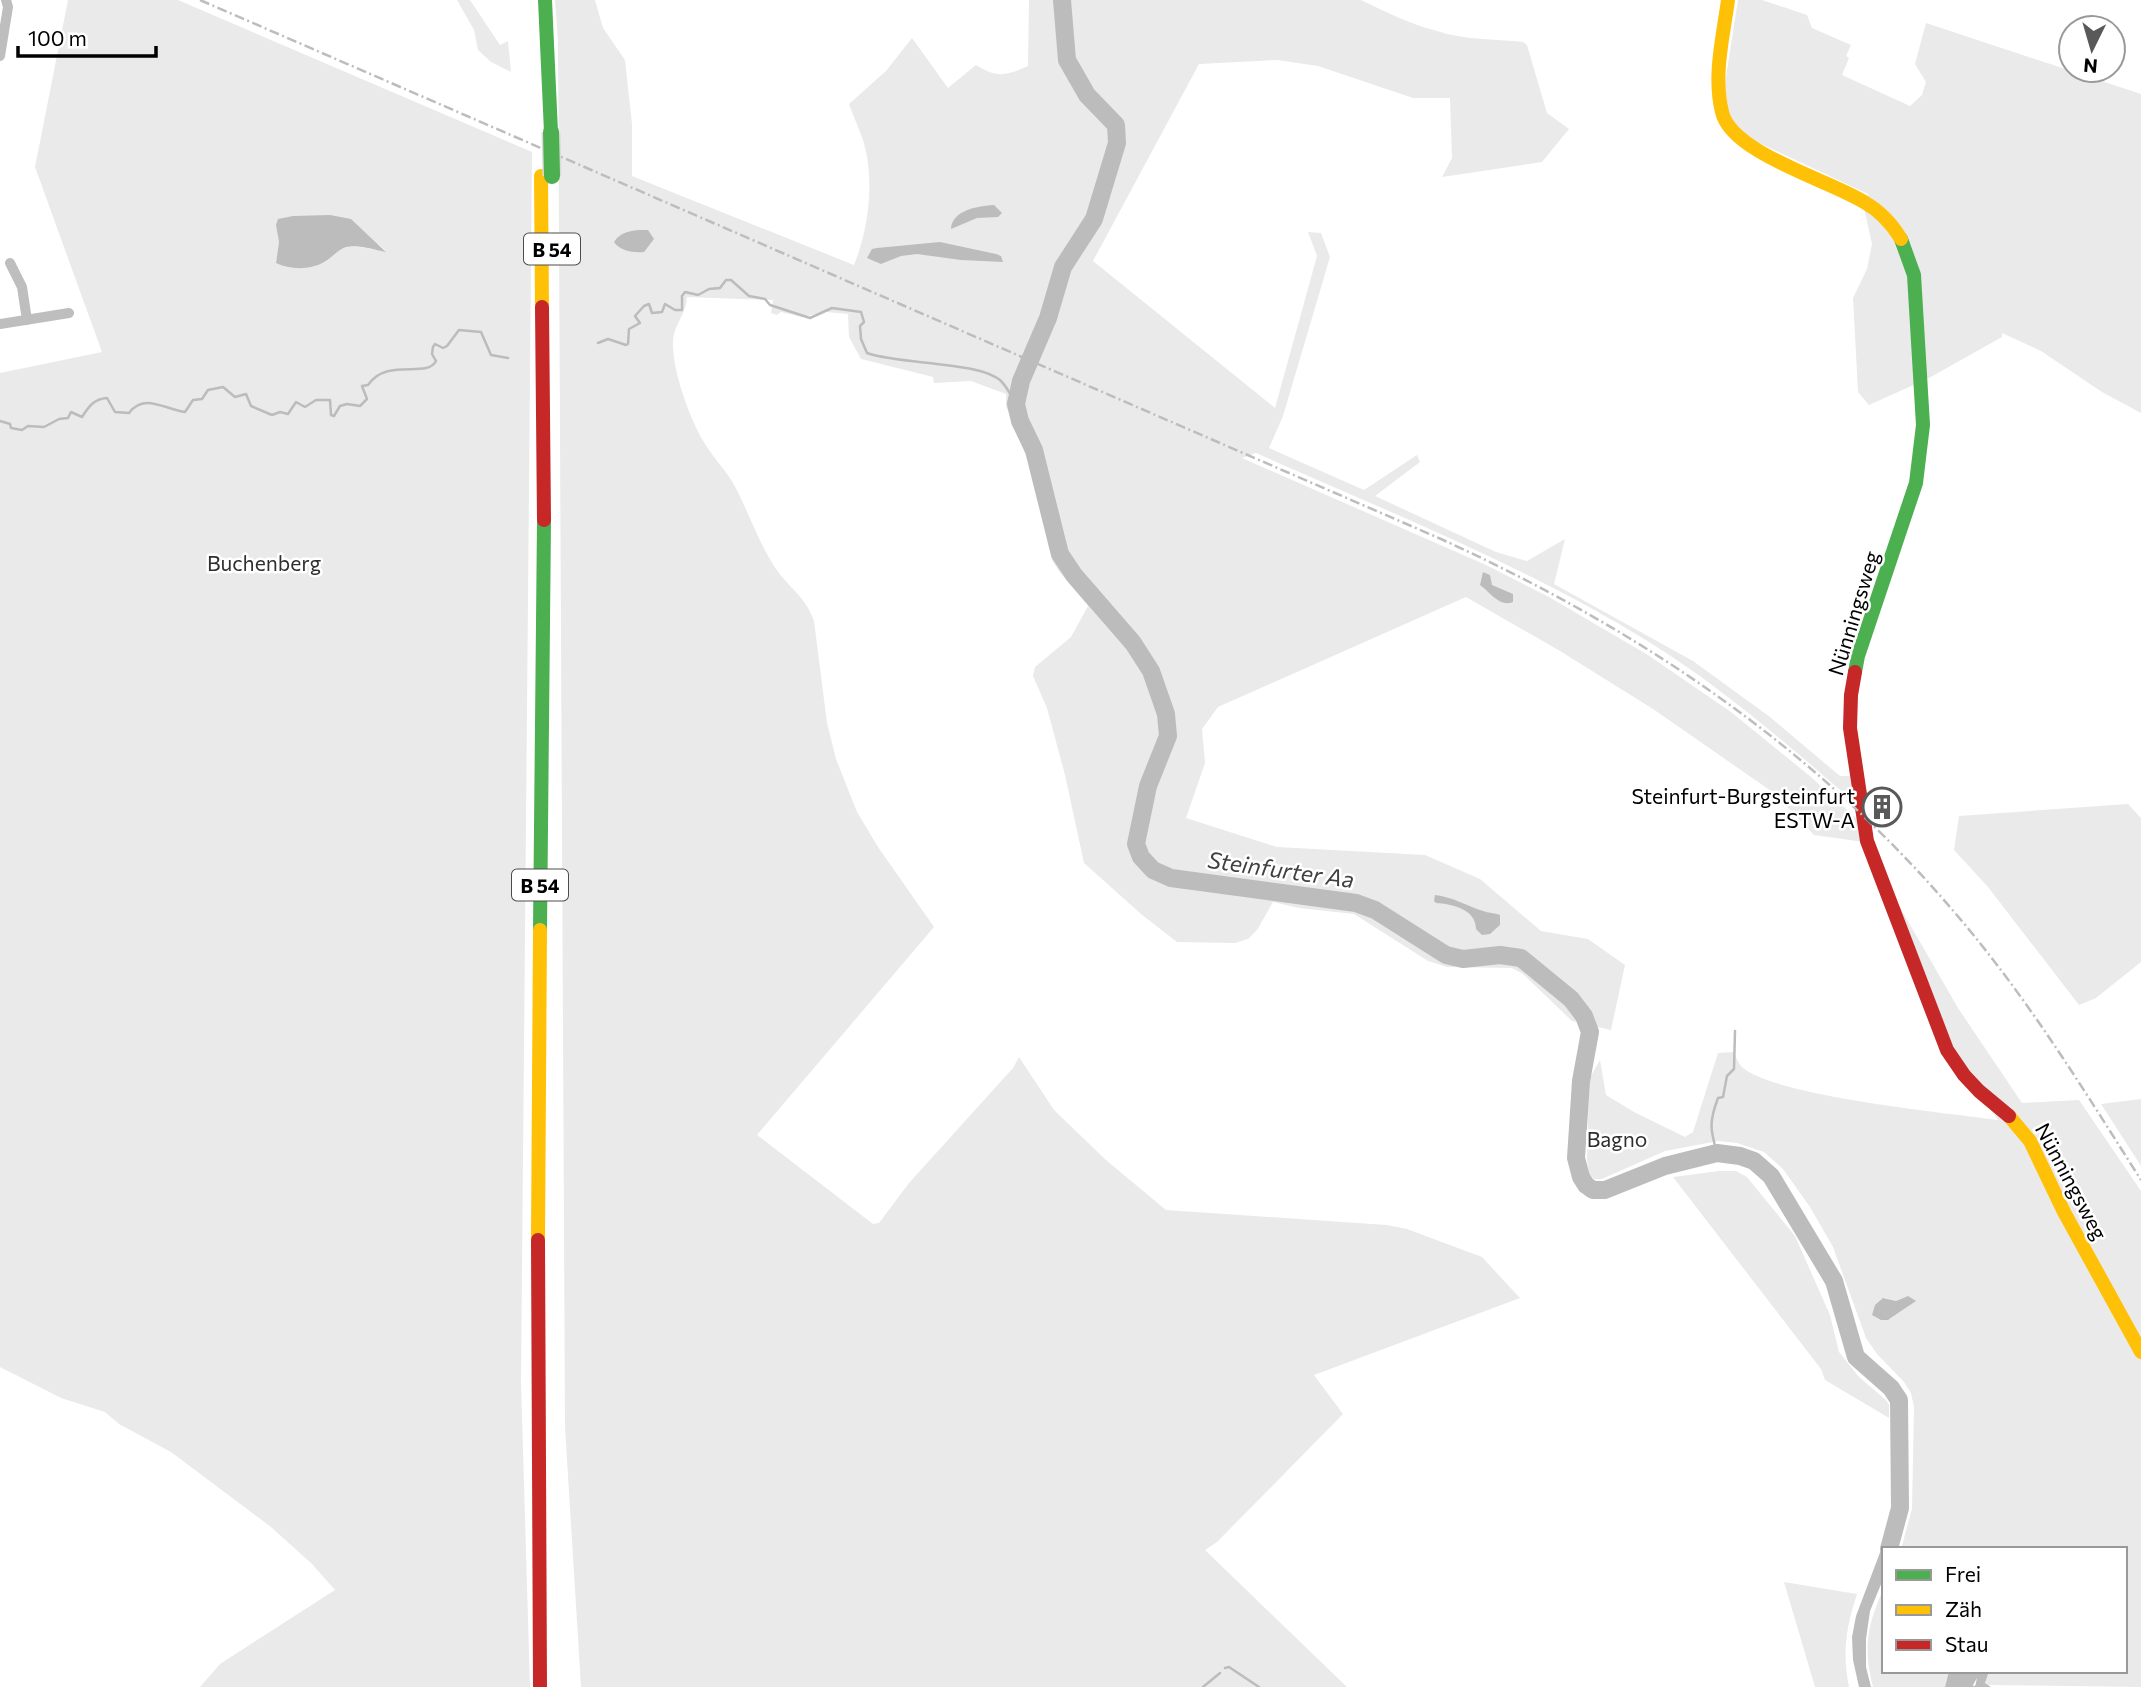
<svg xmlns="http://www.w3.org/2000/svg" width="2141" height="1687" viewBox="0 0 2141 1687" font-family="Commissioner,sans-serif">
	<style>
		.green { fill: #eaeaea; fill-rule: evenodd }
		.water { fill: #bcbcbc }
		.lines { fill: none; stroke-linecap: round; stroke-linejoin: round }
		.stream { stroke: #bcbcbc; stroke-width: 2.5 }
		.river { stroke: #bcbcbc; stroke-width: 18 }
		.street { stroke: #bebebe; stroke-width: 10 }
		.fast { stroke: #4caf50; stroke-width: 14 }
		.slow { stroke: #ffc107; stroke-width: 14 }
		.jam { stroke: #c62828; stroke-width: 14 }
		.rail { stroke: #bdbdbd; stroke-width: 2.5; stroke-dasharray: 10 3.5 2 3.5; stroke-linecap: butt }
		.fast-bridge-casing { stroke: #dbdbdb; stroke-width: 19; stroke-linecap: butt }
		.fast-bridge { stroke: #4caf50; stroke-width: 16 }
		.labels { text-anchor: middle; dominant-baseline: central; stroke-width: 5; stroke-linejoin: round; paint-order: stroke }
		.shield { fill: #fff; stroke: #4c4c4c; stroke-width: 2 }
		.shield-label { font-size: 19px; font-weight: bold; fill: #000 }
		.park-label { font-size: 21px; fill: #2f2f2f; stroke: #fff }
		.street-label { font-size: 21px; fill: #000; stroke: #fff }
		.poi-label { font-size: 21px; fill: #000; stroke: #fff; text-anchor: end }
		.water-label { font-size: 23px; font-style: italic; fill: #404040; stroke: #fff }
	</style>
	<rect width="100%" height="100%" fill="#fff"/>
	<path class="green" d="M 68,0 L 178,0 L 532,152 L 521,1382 L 530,1687 L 200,1687 L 220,1664 L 335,1590 L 312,1564 L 271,1527 L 171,1452 L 119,1424 L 105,1412 L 61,1398 L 0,1367 L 0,373 L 102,352 L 35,167 ZM 354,223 L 386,251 C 357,249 350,238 326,261 L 276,263 L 279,242 Z
		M 457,0 L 470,0 L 500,45 L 508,41 L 511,72 L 491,62 L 478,50 L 474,30 Z
		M 555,0 L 595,0 L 603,28 L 625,60 L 632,124 L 632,176 L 854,265 C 869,228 875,179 863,140 C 859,128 853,116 849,104 L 886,71 L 912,38 L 948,88 L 976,65 C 997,78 1006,76 1028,66 L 1029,0 L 1361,0 C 1386,12 1410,24 1437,31 C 1464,40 1494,39 1523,42 L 1527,45 L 1547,113 L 1569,129 L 1542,162 L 1442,177 L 1452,158 L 1450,98 L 1413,98 L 1318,66 L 1277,60 L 1199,64 L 1093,261 L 1275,408 L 1317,256 L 1308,232 L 1321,233 L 1330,257 L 1283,416 L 1269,448 L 1364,490 L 1417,455 L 1420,462 L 1375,496 L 1496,552 L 1527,561 L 1565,539 L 1554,584 L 1693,661 L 1770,717 L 1840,776 L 1850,776 L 1854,802 C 1788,745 1723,688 1649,642 C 1524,565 1389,512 1256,453 L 1242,458 L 1486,565 L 1549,597 L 1648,655 L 1731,712 L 1811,777 L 1858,820 L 1864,842 L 1814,835 L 1774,793 L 1653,709 L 1560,651 L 1466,597 L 1218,707 L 1202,729 L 1205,763 L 1186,818 L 1277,847 L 1425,855 L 1480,879 L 1541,931 L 1588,939 L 1625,965 L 1611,1030 L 1572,1021 L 1523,974 L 1512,968 L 1447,967 L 1428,961 L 1354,914 L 1299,908 L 1273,902 L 1257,930 L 1248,939 L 1235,943 L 1177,942 L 1141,914 L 1084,863 L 1065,775 L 1047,708 L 1033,676 L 1035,667 L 1071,637 L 1088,606 L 1058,570 L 1052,560 L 1026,456 L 1006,406 L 1006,394 L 971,381 L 934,383 L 933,377 L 861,359 L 849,337 L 848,314 L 826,312 L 802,317 L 781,312 L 777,315 L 771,313 L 773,300 L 687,297 C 686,317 672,324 673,347 C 674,374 689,416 702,439 C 711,455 724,468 733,483 C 747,508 756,536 771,561 C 784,585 805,594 814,621 L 827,723 L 836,759 L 857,812 L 878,847 L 934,927 L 757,1135 L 873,1224 L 879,1223 L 909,1183 L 1013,1068 L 1019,1057 L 1054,1110 L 1106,1160 L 1166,1210 L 1387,1225 L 1407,1229 L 1482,1257 L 1520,1298 L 1314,1375 L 1343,1414 L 1217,1542 L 1205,1550 L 1347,1687 L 581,1687 L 565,1427 L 558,41 Z
		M 1738,0 L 1762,0 L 1807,15 L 1812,28 L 1851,45 L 1846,56 L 1849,58 L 1842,75 L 1910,106 L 1922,95 L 1926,82 L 1915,64 L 1926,23 L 2141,94 L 2141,413 L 2102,392 L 2041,351 L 2002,333 L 2002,337 L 1929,378 L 1869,405 L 1858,392 L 1853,298 L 1867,269 L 1872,244 L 1864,208 L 1868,194 L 1753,140 L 1733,125 L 1725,109 L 1725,83 Z
		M 2128,804 L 2141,818 L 2141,962 L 2096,998 L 2079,1005 L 1988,887 L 1954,850 L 1959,816 Z
		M 1897,902 L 1958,1008 L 2022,1103 L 2079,1100 L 2141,1191 L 2141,1687 L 1986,1685 L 1985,1678 L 1989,1671 L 2125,1671 L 2125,1549 L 1901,1549 L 1912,1509 L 1914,1407 L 1911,1393 L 1904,1382 L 1877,1354 L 1866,1338 L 1833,1247 L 1810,1207 L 1783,1169 L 1764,1152 L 1737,1143 L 1718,1141 L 1665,1151 L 1602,1179 L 1594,1179 L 1589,1173 L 1587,1160 L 1589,1079 L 1600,1060 L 1606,1095 L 1634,1112 L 1685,1137 L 1693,1132 L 1718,1053 L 1733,1052 C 1736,1056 1738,1063 1741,1066 C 1770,1096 1950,1113 1998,1120 L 1953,1057 ZM 1905,1297 L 1909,1306 L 1890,1319 L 1880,1300 L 1885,1298 L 1896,1301 Z
		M 2141,1099 L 2141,1166 L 2101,1104 Z
		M 1719,1171 L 1736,1171 L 1747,1177 L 1795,1236 L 1830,1315 L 1839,1352 L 1859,1377 L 1886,1400 L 1889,1405 L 1889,1418 L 1825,1380 L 1821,1369 L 1673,1177 Z
		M 1784,1582 L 1857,1594 C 1846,1628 1842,1652 1849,1687 L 1815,1687 Z
		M 1884,1588 L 1884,1671 L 1949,1671 L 1945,1687 L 1873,1687 C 1863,1648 1867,1625 1884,1588 Z"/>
	<path class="water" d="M 994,205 L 1002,213 L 998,217 L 977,218 L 951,229 C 952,210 978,206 994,205 Z
		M 330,215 L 351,219 L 386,252 C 375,250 358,244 347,247 C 338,249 333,257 324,262 C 311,270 290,270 276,263 L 279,242 L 276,225 L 278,219 L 293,216 Z
		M 643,230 L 648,230 L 654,239 L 644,252 C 633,253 620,251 614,242 C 620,232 632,230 643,230 Z
		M 940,242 L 996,254 L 1001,256 L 1003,262 L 961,260 L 917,254 L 901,256 L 881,264 L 867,258 L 872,249 L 877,248 Z
		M 1483,572 L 1490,575 L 1492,585 L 1513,594 L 1513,602 C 1500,608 1490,592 1480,585 Z
		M 1435,895 C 1453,897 1467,906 1483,911 C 1489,913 1494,913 1500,915 L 1500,925 L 1490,934 L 1482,935 L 1476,929 C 1476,909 1452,904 1436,903 L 1434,901 Z
		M 1908,1296 L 1916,1301 L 1888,1320 L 1881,1320 L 1872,1315 L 1875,1305 L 1883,1298 L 1896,1301 Z
		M 1894,1511 L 1904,1513 L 1895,1549 L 1884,1549 L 1884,1577 L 1870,1611 L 1866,1639 L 1866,1667 L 1871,1687 L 1859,1687 L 1853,1660 L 1852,1637 L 1856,1616 L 1890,1526 Z
		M 1949,1671 L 1989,1671 L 1985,1683 L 1991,1687 L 1975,1687 L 1977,1678 L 1972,1687 L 1945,1687 Z"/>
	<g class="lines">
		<path class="stream" d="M 598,343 L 608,339 L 626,345 L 628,344 L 629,329 L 640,323 L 635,316 L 644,306 L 649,304 L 652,313 L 662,312 L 665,304 L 675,310 L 682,310 L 682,296 L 685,292 L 698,295 L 709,289 L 720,288 L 726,280 L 731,280 L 749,296 L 765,299 L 770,305 L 810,318 L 832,308 L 861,312 L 864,322 L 860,326 L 861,339 L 867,353 C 900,365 979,361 1001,381 C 1007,387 1012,397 1016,404
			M 0,421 L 10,424 L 11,428 L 22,430 L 28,426 L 44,427 L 59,419 L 68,418 L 71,412 L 82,417 C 89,406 94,399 107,398 L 115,412 L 129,413 C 144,392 166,410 185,412 L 193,400 L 202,399 L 208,390 L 223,387 L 235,397 L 246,394 L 251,406 L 272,415 L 280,412 L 288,414 L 296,402 L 305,407 L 316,400 L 330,400 L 331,415 L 334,416 L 340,406 L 347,404 L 360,406 L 367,399 L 362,386 L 368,385 C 387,357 427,379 436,361 L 432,354 L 433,347 L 435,344 L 443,348 L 447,346 L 459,330 L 481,332 L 491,355 L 508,358
			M 1717,1153 C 1710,1129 1709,1122 1718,1098 L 1723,1097 L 1727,1076 L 1734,1069 L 1735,1031
			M 1225,1668 L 1229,1667 L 1259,1687
			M 1203,1687 L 1220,1673
			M 1966,1687 L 1979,1687"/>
		<path class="river" d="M 1062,0 L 1067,60 L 1087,95 L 1116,125 L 1117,143 L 1094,219 L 1063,267 L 1048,318 L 1021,381 L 1016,404 L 1020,421 L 1034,450 L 1060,554 L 1074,575 L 1133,643 L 1151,671 L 1166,714 L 1168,736 L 1148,786 L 1136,844 L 1141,857 L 1153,870 L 1171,878 L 1356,903 L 1375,910 L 1446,955 L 1463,959 L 1500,955 L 1521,958 L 1571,999 L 1584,1016 L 1590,1032 L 1581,1081 L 1576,1158 L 1581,1177 L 1586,1185 L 1593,1190 L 1605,1190 L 1665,1166 L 1717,1153 L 1740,1156 L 1754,1161 L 1771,1176 L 1834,1281 L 1856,1357 L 1891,1388 L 1899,1400 L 1900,1508 L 1889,1549"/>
		<path class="street" d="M 0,56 L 8,7 L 6,0
			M 10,263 L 22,287 L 27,320
			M 0,324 L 69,313"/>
		<path class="fast" d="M 545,0 L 551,132
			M 1855,672 L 1858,656 L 1916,483 L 1923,425 L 1914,275 L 1901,239
			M 540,930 L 544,520"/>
		<path class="slow" d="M 1728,0 C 1723,37 1713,76 1722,112 C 1731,153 1829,180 1864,202 C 1880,211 1892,224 1901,239
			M 541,176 L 542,307
			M 2009,1116 L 2030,1141 L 2064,1212 L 2141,1352
			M 538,1240 L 540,930"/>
		<path class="jam" d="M 542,307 L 544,520
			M 1855,672 L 1851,695 L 1850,728 L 1867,841 L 1947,1050 L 1964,1075 L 1979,1091 L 2009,1116
			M 538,1240 L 540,1687"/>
		<path class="rail" d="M 200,0 L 1441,539 C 1660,639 1846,769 1994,961 C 2048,1031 2094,1106 2141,1180"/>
		<defs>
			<path id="fast-bridge" d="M 551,132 L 552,176"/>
		</defs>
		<use href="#fast-bridge" class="fast-bridge-casing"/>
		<use href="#fast-bridge" class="fast-bridge"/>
	</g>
	<defs>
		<symbol id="building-ring" viewBox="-11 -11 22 22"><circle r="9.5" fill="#fff" stroke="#595959" stroke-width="1.5"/><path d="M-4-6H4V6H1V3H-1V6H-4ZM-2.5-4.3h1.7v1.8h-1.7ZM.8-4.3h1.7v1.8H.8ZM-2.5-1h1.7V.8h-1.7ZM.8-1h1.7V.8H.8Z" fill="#595959"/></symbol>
	</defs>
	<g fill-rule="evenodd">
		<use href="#building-ring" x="1860" y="785" width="44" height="44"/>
	</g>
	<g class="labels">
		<g class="shield">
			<rect x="524" y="233.5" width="56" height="31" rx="5"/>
			<rect x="512" y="869.5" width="56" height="31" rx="5"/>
		</g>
		<g class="shield-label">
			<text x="552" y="249">B 54</text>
			<text x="540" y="885">B 54</text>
		</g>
		<g class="park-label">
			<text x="264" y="562">Buchenberg</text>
			<text x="1617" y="1138">Bagno</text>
		</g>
		<g class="street-label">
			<text transform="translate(1853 613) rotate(-73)">Nünningsweg</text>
			<text transform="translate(2072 1181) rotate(62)">Nünningsweg</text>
		</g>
		<g class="poi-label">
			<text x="1855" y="795">Steinfurt-Burgsteinfurt<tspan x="1855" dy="24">ESTW-A</tspan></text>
		</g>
		<g class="water-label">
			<text transform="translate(1281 869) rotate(8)">Steinfurter Aa</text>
		</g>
	</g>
	<rect x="1882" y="1547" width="245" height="126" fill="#ffffff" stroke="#999999" stroke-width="2"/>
	<rect x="1896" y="1570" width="35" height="10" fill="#4caf50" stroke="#999999" stroke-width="2"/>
	<text x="1945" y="1582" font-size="21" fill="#000000">Frei</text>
	<rect x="1896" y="1605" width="35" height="10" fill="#ffc107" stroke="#999999" stroke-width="2"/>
	<text x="1945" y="1617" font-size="21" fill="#000000">Zäh</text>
	<rect x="1896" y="1640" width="35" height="10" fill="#c62828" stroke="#999999" stroke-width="2"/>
	<text x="1945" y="1652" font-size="21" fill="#000000">Stau</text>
	<g transform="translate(2092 49) rotate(185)"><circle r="33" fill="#ffffff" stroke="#999999" stroke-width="2"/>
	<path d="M0-5L12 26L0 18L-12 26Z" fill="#595959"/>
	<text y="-10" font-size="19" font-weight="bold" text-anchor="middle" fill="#000000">N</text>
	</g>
	<path d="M18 46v10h138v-10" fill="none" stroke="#000000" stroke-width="3.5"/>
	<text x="28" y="46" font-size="21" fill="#000000" stroke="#ffffff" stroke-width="5" paint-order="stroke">100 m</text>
</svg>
